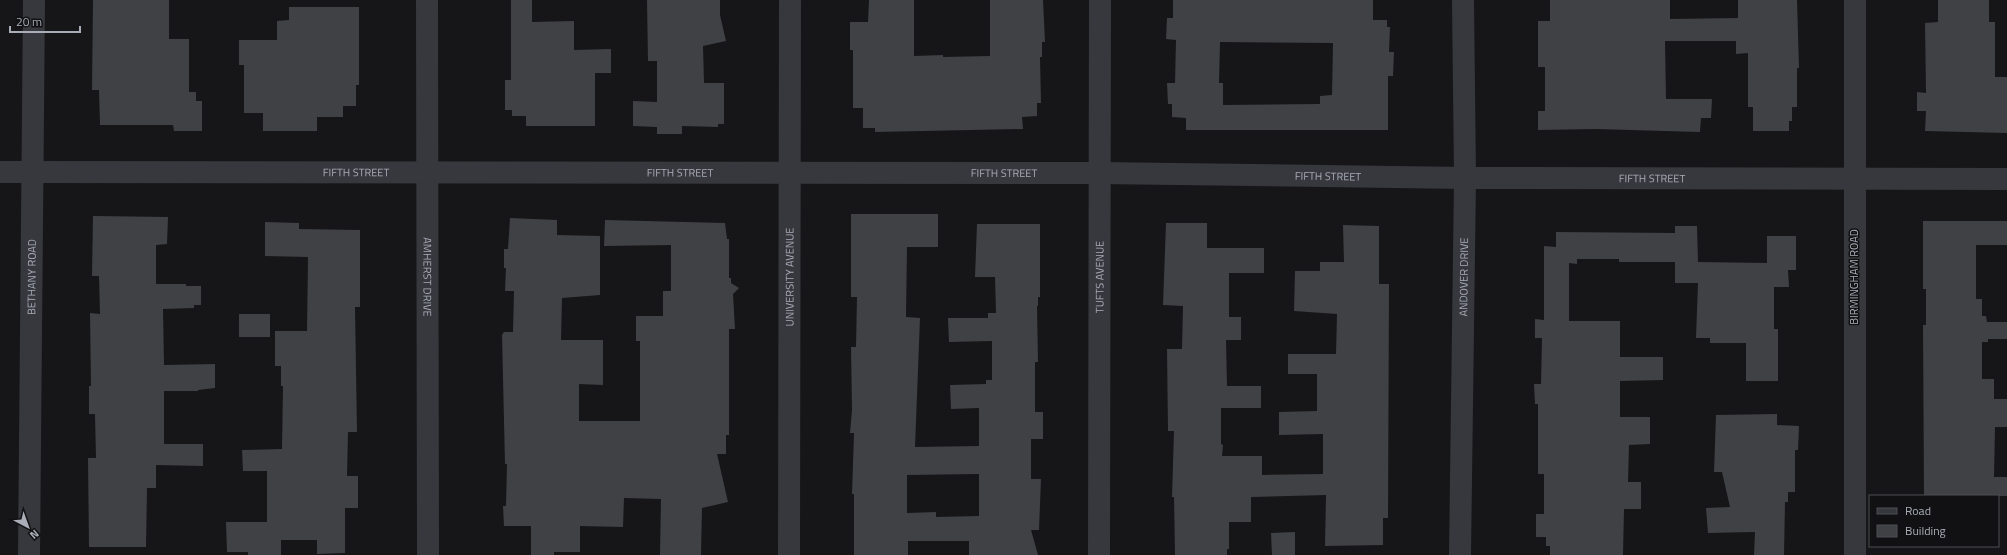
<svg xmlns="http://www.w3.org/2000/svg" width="2007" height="555" viewBox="0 0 2007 555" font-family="'Titillium Web',sans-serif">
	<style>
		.building { fill: #404145; fill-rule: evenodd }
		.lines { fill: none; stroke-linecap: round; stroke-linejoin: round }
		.street { stroke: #37383d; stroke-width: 22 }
		.labels { text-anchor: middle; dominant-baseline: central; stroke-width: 3; stroke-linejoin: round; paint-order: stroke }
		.street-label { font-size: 11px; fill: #a8adb8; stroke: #111113 }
	</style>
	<rect width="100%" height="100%" fill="#161618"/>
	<path class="building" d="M 93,0 L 169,0 L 169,39 L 189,39 L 189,92 L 196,92 L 196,101 L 202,101 L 202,131 L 174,131 L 173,125 L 100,125 L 99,90 L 92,90 Z
		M 511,0 L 532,0 L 532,22 L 574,21 L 574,50 L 611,49 L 611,73 L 595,73 L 595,126 L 526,126 L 526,116 L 512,116 L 512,110 L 505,110 L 505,80 L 511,80 Z
		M 647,0 L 720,0 L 720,15 L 726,41 L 703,46 L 704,83 L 724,83 L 724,124 L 718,124 L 718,127 L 682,126 L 682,134 L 657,134 L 657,127 L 633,126 L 633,101 L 657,102 L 657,61 L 648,61 Z
		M 869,0 L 914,0 L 914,56 L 943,55 L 943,57 L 990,56 L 990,0 L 1043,0 L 1045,42 L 1042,42 L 1042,57 L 1040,57 L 1041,103 L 1037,103 L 1037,116 L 1022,117 L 1023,129 L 875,132 L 875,128 L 863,128 L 863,108 L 853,108 L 853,50 L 850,50 L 850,22 L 868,22 Z
		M 1173,0 L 1373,0 L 1373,20 L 1387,20 L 1387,27 L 1390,27 L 1389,52 L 1394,52 L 1393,76 L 1388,76 L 1388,130 L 1186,130 L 1186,118 L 1172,117 L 1172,104 L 1168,104 L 1167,83 L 1175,83 L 1176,40 L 1166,39 L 1167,18 L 1173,18 ZM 1220,42 L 1333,43 L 1332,95 L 1320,96 L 1320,104 L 1223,105 L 1223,83 L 1219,83 Z
		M 1550,0 L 1670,0 L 1670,19 L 1738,18 L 1738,0 L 1797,0 L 1799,68 L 1797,68 L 1797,107 L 1792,107 L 1792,121 L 1789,121 L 1789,131 L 1753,131 L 1753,107 L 1748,107 L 1748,53 L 1736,54 L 1736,41 L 1665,41 L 1666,99 L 1712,99 L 1711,118 L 1701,118 L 1700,132 L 1596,129 L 1538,130 L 1538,111 L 1545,111 L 1545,67 L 1538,67 L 1538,21 L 1550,21 Z
		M 1938,0 L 1989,0 L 1989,22 L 1995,22 L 1995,77 L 2007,77 L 2007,133 L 1925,131 L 1926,111 L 1917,111 L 1917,92 L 1926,93 L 1925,23 L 1938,22 Z
		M 289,7 L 359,7 L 359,85 L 356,85 L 356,106 L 343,106 L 343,117 L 317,117 L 317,131 L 263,131 L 263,113 L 244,113 L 244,65 L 239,65 L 239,40 L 277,40 L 277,21 L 289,20 Z
		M 851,214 L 938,214 L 938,247 L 907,247 L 906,317 L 920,318 L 915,447 L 979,446 L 979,408 L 951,409 L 950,385 L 986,384 L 986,380 L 992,380 L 992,341 L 949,342 L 948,318 L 988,318 L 988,313 L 996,313 L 995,277 L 975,277 L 977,224 L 1040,224 L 1040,297 L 1038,297 L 1038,306 L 1037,306 L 1038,362 L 1035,362 L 1035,412 L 1043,412 L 1043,439 L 1031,439 L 1031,479 L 1041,479 L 1039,530 L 1031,530 L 1038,555 L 969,555 L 969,541 L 908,541 L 908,555 L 854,555 L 854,494 L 852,494 L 854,433 L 850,433 L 852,410 L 851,347 L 856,347 L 857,297 L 851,297 ZM 979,474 L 979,516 L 936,517 L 936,512 L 907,513 L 907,475 Z
		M 93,216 L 168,217 L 167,244 L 156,245 L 156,284 L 186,284 L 186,286 L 201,286 L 201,305 L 194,305 L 194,308 L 163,309 L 164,365 L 215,364 L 215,388 L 198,390 L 198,391 L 164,391 L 164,444 L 203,444 L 203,466 L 156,465 L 156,488 L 147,488 L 146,547 L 89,547 L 88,458 L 96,458 L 95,414 L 89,414 L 89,386 L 91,386 L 90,313 L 100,314 L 99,276 L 92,276 Z
		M 510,218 L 557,220 L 557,235 L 600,236 L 600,295 L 562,298 L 561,340 L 603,340 L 603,385 L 579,384 L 579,421 L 640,421 L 640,341 L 636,341 L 636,316 L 663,316 L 663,291 L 671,291 L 671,245 L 604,246 L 605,220 L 725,223 L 727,239 L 729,239 L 729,278 L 731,278 L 731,283 L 739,288 L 733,294 L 735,329 L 729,329 L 729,435 L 726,435 L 726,454 L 717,454 L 728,502 L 702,508 L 701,555 L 660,555 L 661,499 L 624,498 L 623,527 L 580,526 L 580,552 L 554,552 L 554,555 L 531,555 L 531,526 L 504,526 L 503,506 L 506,506 L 507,464 L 505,464 L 502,335 L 504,332 L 513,332 L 514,291 L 505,291 L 506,268 L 504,268 L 504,249 L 508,249 Z
		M 1923,221 L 2007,221 L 2007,245 L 1976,245 L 1976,299 L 1982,299 L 1982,316 L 1986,316 L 1987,322 L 2007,322 L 2007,339 L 1988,339 L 1988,342 L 1982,342 L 1982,379 L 1994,379 L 1994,399 L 2007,399 L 2007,427 L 1995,427 L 1994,477 L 2007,477 L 2007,496 L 1924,496 L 1923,325 L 1926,325 L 1926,289 L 1923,289 Z
		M 265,222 L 299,223 L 299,229 L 360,230 L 360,307 L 355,307 L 357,432 L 348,432 L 347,476 L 358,476 L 358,508 L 345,508 L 345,553 L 317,554 L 317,540 L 281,540 L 281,555 L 248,555 L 248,552 L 227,552 L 226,522 L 267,522 L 267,471 L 243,471 L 242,450 L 282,449 L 283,386 L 281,386 L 281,366 L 275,366 L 275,331 L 307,331 L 308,257 L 265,256 Z
		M 1166,223 L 1207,223 L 1207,248 L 1264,248 L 1264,273 L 1229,273 L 1229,317 L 1241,317 L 1241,340 L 1226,340 L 1227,386 L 1261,386 L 1261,408 L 1221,408 L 1221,444 L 1223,445 L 1222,456 L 1262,456 L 1262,475 L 1323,474 L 1323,434 L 1279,435 L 1279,412 L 1317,411 L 1317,374 L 1288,374 L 1288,354 L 1336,354 L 1337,314 L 1294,311 L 1295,271 L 1320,271 L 1320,262 L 1344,262 L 1343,225 L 1379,226 L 1379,284 L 1389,284 L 1388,518 L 1383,518 L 1383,545 L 1325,546 L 1326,495 L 1251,497 L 1251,522 L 1229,522 L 1229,549 L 1227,549 L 1227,555 L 1175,555 L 1174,497 L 1172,497 L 1174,431 L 1168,431 L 1167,349 L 1182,349 L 1183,306 L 1163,305 Z
		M 1675,226 L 1697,226 L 1698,262 L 1767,263 L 1767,236 L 1796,236 L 1796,270 L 1788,270 L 1789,287 L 1774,287 L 1774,329 L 1778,329 L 1778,381 L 1746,381 L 1746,343 L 1710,343 L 1710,338 L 1696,338 L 1698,283 L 1675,283 L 1675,262 L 1619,262 L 1619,259 L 1577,259 L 1577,264 L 1569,263 L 1569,321 L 1620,321 L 1620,357 L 1663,357 L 1663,380 L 1620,381 L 1620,417 L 1650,417 L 1650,444 L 1629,445 L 1628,482 L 1641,482 L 1641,509 L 1624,509 L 1623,555 L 1550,555 L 1550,546 L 1546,546 L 1546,537 L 1536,537 L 1536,514 L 1544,514 L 1544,474 L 1538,474 L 1538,404 L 1535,404 L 1534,384 L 1541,384 L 1542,338 L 1535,338 L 1535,319 L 1544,320 L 1544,246 L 1556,247 L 1556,232 L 1675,233 Z
		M 239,314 L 270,314 L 270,337 L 239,337 Z
		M 1777,414 L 1777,425 L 1799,426 L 1798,450 L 1795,450 L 1795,492 L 1788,492 L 1788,502 L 1785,502 L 1784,555 L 1754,555 L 1755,532 L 1708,533 L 1706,508 L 1730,507 L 1722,472 L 1714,472 L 1716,415 Z
		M 1295,532 L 1295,555 L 1272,555 L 1271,533 Z"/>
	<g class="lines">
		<g class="street">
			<path id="s1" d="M 427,0 L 428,555"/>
			<path id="s2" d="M 0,172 L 1099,173 L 1465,178 L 2007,179"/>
			<path id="s3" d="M 29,555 L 34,0"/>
			<path id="s4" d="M 789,555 L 790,0"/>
			<path id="s5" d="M 1099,555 L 1100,0"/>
			<path id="s6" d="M 1460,555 L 1465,178 L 1463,0"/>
			<path d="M 1855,555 L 1855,0"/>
		</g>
	</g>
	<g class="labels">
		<g class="street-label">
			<text stroke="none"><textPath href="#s2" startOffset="356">FIFTH STREET</textPath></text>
			<text stroke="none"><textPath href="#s2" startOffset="680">FIFTH STREET</textPath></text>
			<text stroke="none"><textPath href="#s2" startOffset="1004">FIFTH STREET</textPath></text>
			<text stroke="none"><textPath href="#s2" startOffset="1328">FIFTH STREET</textPath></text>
			<text stroke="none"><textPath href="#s2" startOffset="1652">FIFTH STREET</textPath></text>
			<text stroke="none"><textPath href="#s1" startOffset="277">AMHERST DRIVE</textPath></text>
			<text stroke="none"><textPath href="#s5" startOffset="278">TUFTS AVENUE</textPath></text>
			<text stroke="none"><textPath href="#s6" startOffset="278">ANDOVER DRIVE</textPath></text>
			<text transform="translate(1854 277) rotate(-90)">BIRMINGHAM ROAD</text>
			<text stroke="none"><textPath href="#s3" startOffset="278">BETHANY ROAD</textPath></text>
			<text stroke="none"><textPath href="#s4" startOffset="278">UNIVERSITY AVENUE</textPath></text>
		</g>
	</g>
	<rect x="1869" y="495" width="130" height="52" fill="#111113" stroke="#4d4f55"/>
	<rect x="1877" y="508" width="20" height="6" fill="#37383d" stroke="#4d4f55"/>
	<text x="1905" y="515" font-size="12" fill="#a8adb8">Road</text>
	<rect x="1877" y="525" width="20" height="12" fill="#404145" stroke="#4d4f55"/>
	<text x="1905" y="535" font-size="12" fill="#a8adb8">Building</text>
	<g transform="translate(28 527) rotate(139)" stroke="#111113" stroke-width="3" paint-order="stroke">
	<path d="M0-3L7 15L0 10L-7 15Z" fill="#a8adb8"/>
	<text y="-6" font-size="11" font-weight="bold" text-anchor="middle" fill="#a8adb8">N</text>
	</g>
	<path d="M10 26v6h70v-6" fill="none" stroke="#a8adb8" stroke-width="2"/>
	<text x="16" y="26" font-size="12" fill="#a8adb8" stroke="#111113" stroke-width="3" paint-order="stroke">20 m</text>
</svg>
